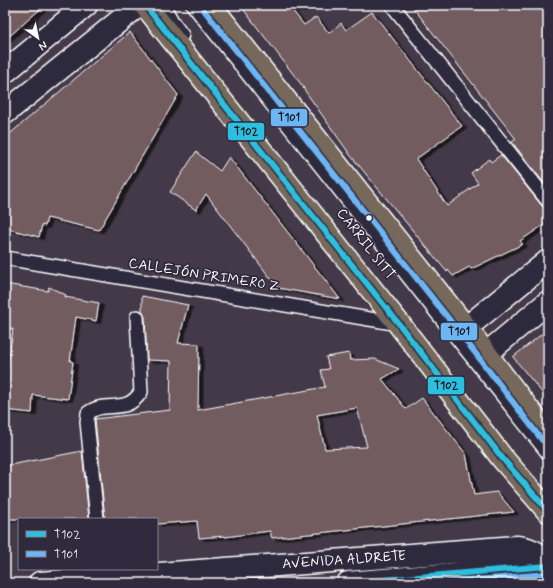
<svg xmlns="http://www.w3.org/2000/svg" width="553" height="588" viewBox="0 0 553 588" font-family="Mynerve,sans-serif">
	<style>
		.building { fill: #725b61; stroke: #fff; fill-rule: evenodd; filter: url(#shadow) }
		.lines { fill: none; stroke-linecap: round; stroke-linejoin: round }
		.service-casing { stroke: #fff; stroke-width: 16 }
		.tertiary-casing { stroke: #fff; stroke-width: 25 }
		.secondary-casing { stroke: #fff; stroke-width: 25 }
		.primary-casing { stroke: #fff; stroke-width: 25 }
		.service { stroke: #2f2a3d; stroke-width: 13 }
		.tertiary { stroke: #2f2a3d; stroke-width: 22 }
		.secondary { stroke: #2f2a3d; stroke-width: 22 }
		.primary { stroke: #76695c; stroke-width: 22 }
		.bus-1-casing { stroke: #2f2a3d; stroke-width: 9 }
		.bus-2-casing { stroke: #2f2a3d; stroke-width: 9 }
		.bus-1 { stroke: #2dbfdf; stroke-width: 6 }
		.bus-2 { stroke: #6db6f5; stroke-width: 6 }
		.bus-dot { fill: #fff; stroke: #2f2a3d; stroke-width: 1.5 }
		.labels { text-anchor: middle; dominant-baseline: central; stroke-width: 3.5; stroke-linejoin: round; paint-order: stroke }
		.street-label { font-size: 14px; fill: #fff; stroke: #2f2a3d }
		.line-badge { stroke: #2f2a3d; stroke-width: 1.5 }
		.pale-badge-label { font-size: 11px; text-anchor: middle; font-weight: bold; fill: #111 }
	</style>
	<defs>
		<filter id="shadow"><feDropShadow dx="4.5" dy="2.5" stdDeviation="0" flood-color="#0009"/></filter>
	</defs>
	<rect width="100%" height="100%" fill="#433948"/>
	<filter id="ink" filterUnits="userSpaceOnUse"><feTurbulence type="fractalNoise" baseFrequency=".025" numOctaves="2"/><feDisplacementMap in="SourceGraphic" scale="8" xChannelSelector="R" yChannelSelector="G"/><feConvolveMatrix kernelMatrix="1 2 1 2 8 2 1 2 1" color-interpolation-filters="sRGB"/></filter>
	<g filter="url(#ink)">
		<path class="building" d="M 5,5 L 45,5 L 5,40 Z
			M 240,5 L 288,5 L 304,25 L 316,17 L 329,33 L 341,23 L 346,30 L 372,12 L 462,126 L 416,159 L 447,206 L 478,183 L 471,173 L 489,159 L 491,162 L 501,155 L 542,206 L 548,209 L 548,222 L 520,241 L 523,244 L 471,269 L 469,267 L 453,276 L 448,270 L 447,272 L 351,156 L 303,88 L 304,88 Z
			M 411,5 L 548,5 L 548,188 L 512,142 L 516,139 Z
			M 130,32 L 178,95 L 99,230 L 47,218 L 45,226 L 42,225 L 39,237 L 5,228 L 5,138 Z
			M 196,152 L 220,171 L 229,157 L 340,299 L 278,288 L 206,194 L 196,210 L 170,192 Z
			M 5,284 L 48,291 L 49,287 L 66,295 L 65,297 L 99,303 L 96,321 L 76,317 L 70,361 L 73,362 L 68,399 L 33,395 L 32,413 L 5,410 L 5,385 L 13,329 L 5,328 Z
			M 142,296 L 188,305 L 178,343 L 199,344 L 198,410 L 325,387 L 321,370 L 329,369 L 326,357 L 349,353 L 350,360 L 375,359 L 399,369 L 382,379 L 406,409 L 422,398 L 466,454 L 474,495 L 497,492 L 514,512 L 272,538 L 270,531 L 225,537 L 225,536 L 199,538 L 197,521 L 157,524 L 157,519 L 105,519 L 95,419 L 170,410 L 171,361 L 147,360 L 145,317 L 142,311 ZM 357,408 L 367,447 L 325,449 L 317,415 Z
			M 548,329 L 548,400 L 513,357 Z
			M 82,451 L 89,519 L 5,519 L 5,466 Z"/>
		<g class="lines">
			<defs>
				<path id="service" d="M 163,5 L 173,23 L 182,35
					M 193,5 L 548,453
					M 392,5 L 548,201
					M 5,258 L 399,324
					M 97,519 L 87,422 L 88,413 C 107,399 125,416 141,392 L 137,317"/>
				<path id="tertiary" d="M 466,328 L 548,261
					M 487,353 L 548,302"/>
				<path id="secondary" d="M 5,72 L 86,5
					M 5,113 L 139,5
					M 40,583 L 517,547 C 530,548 538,553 548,561
					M 348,583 L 548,566"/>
				<path id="primary" d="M 145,5 L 399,324 L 503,459 L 548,511
					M 210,5 L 466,328 L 548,435"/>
			</defs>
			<use href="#service" class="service-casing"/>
			<use href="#tertiary" class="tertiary-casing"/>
			<use href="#secondary" class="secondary-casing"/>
			<use href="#primary" class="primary-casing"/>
			<use href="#service" class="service"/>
			<use href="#tertiary" class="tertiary"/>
			<use href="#secondary" class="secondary"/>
			<use href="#primary" class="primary"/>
			<defs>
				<path id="bus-1" d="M 145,5 L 399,324 L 503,459 L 548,511
					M 348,583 L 548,566"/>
				<path id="bus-2" d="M 204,10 L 460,333 L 542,440
					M 442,583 L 548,574"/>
			</defs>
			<use href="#bus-1" class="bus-1-casing"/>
			<use href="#bus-2" class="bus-2-casing"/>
			<use href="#bus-1" class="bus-1"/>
			<use href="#bus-2" class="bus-2"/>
		</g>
	</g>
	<circle class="bus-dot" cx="369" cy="218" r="3.5"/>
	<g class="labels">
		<g class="street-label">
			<text transform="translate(366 244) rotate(52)">CARRIL SITT</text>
			<text transform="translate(204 275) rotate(9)">CALLEJÓN PRIMERO Z</text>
			<text transform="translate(344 560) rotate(-4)">AVENIDA ALDRETE</text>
		</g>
	</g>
	<g class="line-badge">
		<rect x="270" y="108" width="38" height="19" rx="4" fill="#6db6f5"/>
		<rect x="227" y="122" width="38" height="19" rx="4" fill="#2dbfdf"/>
		<rect x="440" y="322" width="38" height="19" rx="4" fill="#6db6f5"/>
		<rect x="427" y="376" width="38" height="19" rx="4" fill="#2dbfdf"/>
	</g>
	<g class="pale-badge-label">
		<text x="289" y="121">T101</text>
		<text x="246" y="135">T102</text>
		<text x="459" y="335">T101</text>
		<text x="446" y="389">T102</text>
	</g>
	<rect width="553" height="588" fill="none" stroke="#2f2a3d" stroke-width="20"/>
	<rect x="10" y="10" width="533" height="568" fill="none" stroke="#fff" stroke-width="1.5" filter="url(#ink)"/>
	<rect x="18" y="518" width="140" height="52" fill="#2f2a3d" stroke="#827f8b"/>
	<rect x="26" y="531" width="20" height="6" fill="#2dbfdf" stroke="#827f8b"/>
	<text x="54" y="538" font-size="12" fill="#ffffff">T102</text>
	<rect x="26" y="551" width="20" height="6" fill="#6db6f5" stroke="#827f8b"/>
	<text x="54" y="558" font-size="12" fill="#ffffff">T101</text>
	<g transform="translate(38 38) rotate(147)" stroke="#2f2a3d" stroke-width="3" paint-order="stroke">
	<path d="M0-3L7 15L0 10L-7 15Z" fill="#ffffff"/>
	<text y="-6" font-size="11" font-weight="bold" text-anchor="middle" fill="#ffffff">N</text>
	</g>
</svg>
